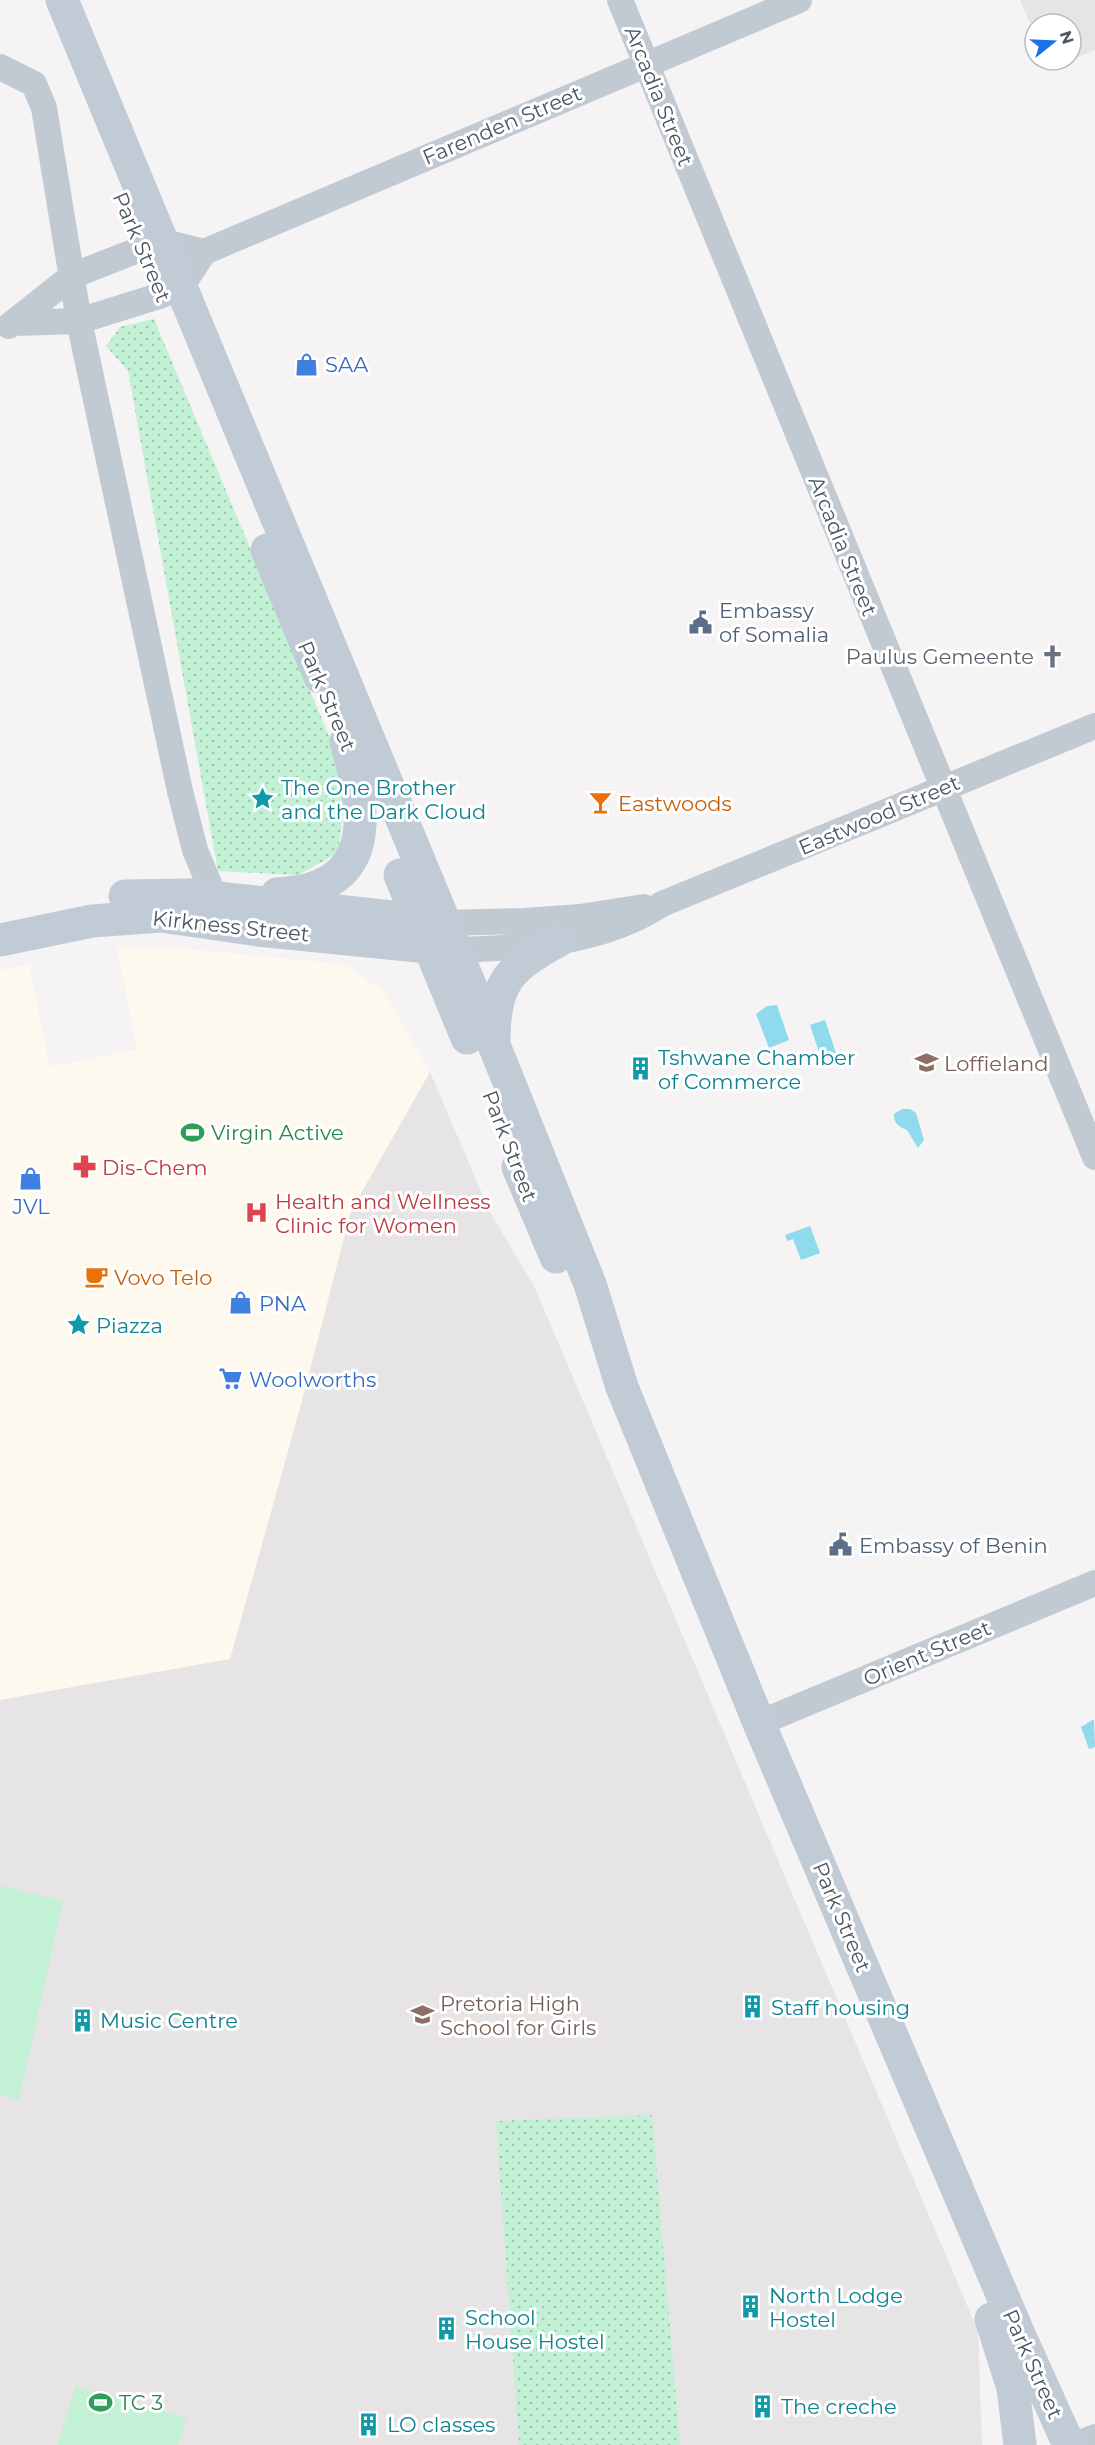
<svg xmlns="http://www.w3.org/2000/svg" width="1095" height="2445" viewBox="0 0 1095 2445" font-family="Montserrat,sans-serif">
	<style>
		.commercial { fill: #fdf9ef }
		.education { fill: #e6e4e5 }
		.green { fill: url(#green-dots) }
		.pitch { fill: #c3f1d5 }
		.water { fill: #90daee }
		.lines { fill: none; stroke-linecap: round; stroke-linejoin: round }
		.street { stroke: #c1cad2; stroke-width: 26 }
		.secondary { stroke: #c1cbd6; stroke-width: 33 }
		.labels { text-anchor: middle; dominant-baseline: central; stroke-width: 6; stroke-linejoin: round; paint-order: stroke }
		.street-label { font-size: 21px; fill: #4a5661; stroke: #fff }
		.shop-label { font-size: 21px; fill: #366cbe; stroke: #fff; text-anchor: start }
		.service-label { font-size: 21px; fill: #4e5e75; stroke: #fff; text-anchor: start }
		.worship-label { font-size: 21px; fill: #5b616d; stroke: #fff; text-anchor: end }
		.culture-label { font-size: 21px; fill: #0d838f; stroke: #fff; text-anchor: start }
		.food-label { font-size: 21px; fill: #c56008; stroke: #fff; text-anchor: start }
		.education-label { font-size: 21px; fill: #785e54; stroke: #fff; text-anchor: start }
		.leisure-label { font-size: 21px; fill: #27864d; stroke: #fff; text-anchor: start }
		.health-label { font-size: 21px; fill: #be3a42; stroke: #fff; text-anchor: start }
	</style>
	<defs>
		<pattern id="green-dots" width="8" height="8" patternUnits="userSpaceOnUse" patternTransform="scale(1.5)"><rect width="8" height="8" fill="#c3f1d5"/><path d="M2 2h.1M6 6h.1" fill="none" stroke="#a0c6b0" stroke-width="1.8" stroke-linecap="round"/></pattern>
	</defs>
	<rect width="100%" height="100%" fill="#f5f3f3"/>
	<path class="commercial" d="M 117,947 L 177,948 L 344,964 L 382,990 L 430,1072 L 351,1211 L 302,1401 L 230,1659 L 0,1700 L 0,970 L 29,964 L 50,1067 L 137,1049 Z"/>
	<path class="education" d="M 1020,0 L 1095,0 L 1095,50 L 1050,70 L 1046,60 L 1071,60 L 1071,24 L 1035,24 L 1035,35 Z
		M 430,1072 L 490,1212 L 535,1288 L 978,2331 L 982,2445 L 0,2445 L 0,1700 L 230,1659 L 302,1401 L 351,1211 Z"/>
	<path class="green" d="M 154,319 L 342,767 L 345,801 L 338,853 L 298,875 L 218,871 L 128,371 L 106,346 L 120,327 Z
		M 652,2115 L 680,2445 L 519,2445 L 496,2121 Z"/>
	<path class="pitch" d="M 0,1886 L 63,1901 L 19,2100 L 0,2095 Z
		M 75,2386 L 186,2418 L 178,2445 L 58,2445 Z"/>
	<path class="water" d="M 777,1005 L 789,1040 L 769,1048 L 756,1014 L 767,1006 Z
		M 825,1020 L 836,1053 L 821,1058 L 810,1025 Z
		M 902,1109 L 910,1109 L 916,1113 L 924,1140 L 918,1148 L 907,1130 C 898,1127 894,1123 894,1114 Z
		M 810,1226 L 820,1253 L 801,1260 L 793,1239 L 787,1241 L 785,1235 Z
		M 1094,1719 L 1095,1747 L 1089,1749 L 1081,1727 Z"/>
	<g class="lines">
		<path class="street" d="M 620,0 L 1095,1157
			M 0,67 L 34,84 L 44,108 L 79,321 L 180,791 L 195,850 L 215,898 L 216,912
			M 14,323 L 79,321 L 162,295 L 181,287 L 204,252 L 799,0
			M 9,326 L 72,276 L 161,241 L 204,252
			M 445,923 L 524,921 L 580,917 L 644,907
			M 456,950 C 526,948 603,943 662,904 L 1095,726
			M 759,1723 L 1095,1583
			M 1075,2445 L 1095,2437"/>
		<path class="secondary" d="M 62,0 L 445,923 L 590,1284 L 622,1387 L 759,1723 L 1018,2332 L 1069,2445
			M 267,550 L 320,677
			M 400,875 L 467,1038
			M 277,894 C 288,893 300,892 310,889 C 381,868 360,793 346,741
			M 125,896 L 191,895 L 438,922
			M 0,940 L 92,921 L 161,916 L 258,930 L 448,949
			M 494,1039 C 494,983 510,966 558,941
			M 518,1167 L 556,1257
			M 991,2319 L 1013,2388 L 1020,2445"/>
	</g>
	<defs>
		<symbol id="shop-bare" viewBox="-9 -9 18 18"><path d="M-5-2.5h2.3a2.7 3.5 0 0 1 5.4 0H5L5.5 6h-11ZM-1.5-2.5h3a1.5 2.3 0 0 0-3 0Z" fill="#3f7fe0" stroke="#fff" stroke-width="2.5" paint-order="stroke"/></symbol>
		<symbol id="civic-bare" viewBox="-9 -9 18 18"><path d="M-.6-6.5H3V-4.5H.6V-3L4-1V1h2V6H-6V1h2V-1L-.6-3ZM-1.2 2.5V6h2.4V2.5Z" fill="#5c6f8a" stroke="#fff" stroke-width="2.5" paint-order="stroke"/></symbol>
		<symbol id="church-bare" viewBox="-9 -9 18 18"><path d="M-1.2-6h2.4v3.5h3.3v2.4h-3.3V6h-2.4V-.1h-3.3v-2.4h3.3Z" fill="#6b7280" stroke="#fff" stroke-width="2.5" paint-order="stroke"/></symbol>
		<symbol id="sight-bare" viewBox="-9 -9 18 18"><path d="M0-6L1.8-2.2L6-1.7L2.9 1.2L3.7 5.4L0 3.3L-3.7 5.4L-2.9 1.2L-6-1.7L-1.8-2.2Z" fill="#0f9aa8" stroke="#fff" stroke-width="2.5" paint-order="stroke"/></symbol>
		<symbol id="bar-bare" viewBox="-9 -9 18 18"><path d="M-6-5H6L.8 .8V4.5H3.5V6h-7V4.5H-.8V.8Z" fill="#e8710a" stroke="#fff" stroke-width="2.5" paint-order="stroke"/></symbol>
		<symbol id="school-bare" viewBox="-9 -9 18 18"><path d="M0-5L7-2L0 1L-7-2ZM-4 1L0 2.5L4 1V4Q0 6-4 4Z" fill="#8d6e63" stroke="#fff" stroke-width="2.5" paint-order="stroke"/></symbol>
		<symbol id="building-bare" viewBox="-9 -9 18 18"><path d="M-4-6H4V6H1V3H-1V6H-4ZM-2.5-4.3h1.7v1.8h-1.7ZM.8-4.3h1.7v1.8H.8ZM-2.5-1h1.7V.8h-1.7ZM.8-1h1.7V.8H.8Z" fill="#0f9aa8" stroke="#fff" stroke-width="2.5" paint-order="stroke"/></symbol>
		<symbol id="stadium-bare" viewBox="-9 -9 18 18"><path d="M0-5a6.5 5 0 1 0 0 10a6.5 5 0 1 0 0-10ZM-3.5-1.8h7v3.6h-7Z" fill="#2e9e5b" stroke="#fff" stroke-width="2.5" paint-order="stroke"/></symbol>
		<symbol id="pharmacy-bare" viewBox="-9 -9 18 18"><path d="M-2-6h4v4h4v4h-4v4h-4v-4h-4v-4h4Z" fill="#e0444e" stroke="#fff" stroke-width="2.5" paint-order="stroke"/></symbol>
		<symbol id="hospital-bare" viewBox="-9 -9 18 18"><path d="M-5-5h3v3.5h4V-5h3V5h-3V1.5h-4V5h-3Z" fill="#e0444e" stroke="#fff" stroke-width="2.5" paint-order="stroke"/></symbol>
		<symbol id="cafe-bare" viewBox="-9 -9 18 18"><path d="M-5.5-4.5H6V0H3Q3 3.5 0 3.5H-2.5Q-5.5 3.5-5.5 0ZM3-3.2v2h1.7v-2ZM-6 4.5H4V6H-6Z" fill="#e8710a" stroke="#fff" stroke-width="2.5" paint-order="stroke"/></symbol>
		<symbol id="supermarket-bare" viewBox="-9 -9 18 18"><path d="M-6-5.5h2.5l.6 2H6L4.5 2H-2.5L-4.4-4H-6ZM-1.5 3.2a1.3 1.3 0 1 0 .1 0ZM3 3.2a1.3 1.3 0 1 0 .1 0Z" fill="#3f7fe0" stroke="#fff" stroke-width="2.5" paint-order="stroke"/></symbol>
	</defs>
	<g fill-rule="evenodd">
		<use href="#shop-bare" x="290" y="348" width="33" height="33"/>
		<use href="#civic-bare" x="684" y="606" width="33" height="33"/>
		<use href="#church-bare" x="1036" y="640" width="33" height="33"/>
		<use href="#sight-bare" x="246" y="782" width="33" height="33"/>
		<use href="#bar-bare" x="584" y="786" width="33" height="33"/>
		<use href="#school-bare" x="910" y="1046" width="33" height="33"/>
		<use href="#building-bare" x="624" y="1052" width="33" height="33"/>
		<use href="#stadium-bare" x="176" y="1116" width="33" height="33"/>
		<use href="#pharmacy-bare" x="68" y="1150" width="33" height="33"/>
		<use href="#shop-bare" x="14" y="1162" width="33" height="33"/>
		<use href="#hospital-bare" x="240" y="1196" width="33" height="33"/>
		<use href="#cafe-bare" x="80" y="1260" width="33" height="33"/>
		<use href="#shop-bare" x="224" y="1286" width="33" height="33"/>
		<use href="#sight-bare" x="62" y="1308" width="33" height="33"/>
		<use href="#supermarket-bare" x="214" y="1362" width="33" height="33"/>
		<use href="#civic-bare" x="824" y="1528" width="33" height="33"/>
		<use href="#building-bare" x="736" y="1990" width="33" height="33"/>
		<use href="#school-bare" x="406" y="1998" width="33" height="33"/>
		<use href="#building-bare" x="66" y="2004" width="33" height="33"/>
		<use href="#building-bare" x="734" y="2290" width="33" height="33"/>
		<use href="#building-bare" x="430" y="2312" width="33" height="33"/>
		<use href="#stadium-bare" x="84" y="2386" width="33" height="33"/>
		<use href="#building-bare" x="746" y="2390" width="33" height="33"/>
		<use href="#building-bare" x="352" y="2408" width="33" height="33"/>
	</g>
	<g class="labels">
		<g class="street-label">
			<text transform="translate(659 96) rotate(68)">Arcadia Street</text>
			<text transform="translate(502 125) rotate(-23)">Farenden Street</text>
			<text transform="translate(142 247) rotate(67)">Park Street</text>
			<text transform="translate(843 546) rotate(68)">Arcadia Street</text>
			<text transform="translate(327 696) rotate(67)">Park Street</text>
			<text transform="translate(879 815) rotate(-23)">Eastwood Street</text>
			<text transform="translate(231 926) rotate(6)">Kirkness Street</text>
			<text transform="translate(510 1146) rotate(69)">Park Street</text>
			<text transform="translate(927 1653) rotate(-23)">Orient Street</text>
			<text transform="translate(842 1917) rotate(67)">Park Street</text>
			<text transform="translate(1033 2364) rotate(66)">Park Street</text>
		</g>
		<g class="shop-label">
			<text x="325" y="364">SAA</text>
			<text x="31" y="1206" text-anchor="middle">JVL</text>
			<text x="259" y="1303">PNA</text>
			<text x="249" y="1379">Woolworths</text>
		</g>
		<g class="service-label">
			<text x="719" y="610">Embassy<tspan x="719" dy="24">of Somalia</tspan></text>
			<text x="859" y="1545">Embassy of Benin</text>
		</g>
		<g class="worship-label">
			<text x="1034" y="656">Paulus Gemeente</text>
		</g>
		<g class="culture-label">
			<text x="281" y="787">The One Brother<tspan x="281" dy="24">and the Dark Cloud</tspan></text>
			<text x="658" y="1057">Tshwane Chamber<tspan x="658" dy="24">of Commerce</tspan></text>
			<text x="96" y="1325">Piazza</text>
			<text x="771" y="2007">Staff housing</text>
			<text x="100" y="2020">Music Centre</text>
			<text x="769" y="2295">North Lodge<tspan x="769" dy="24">Hostel</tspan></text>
			<text x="465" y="2317">School<tspan x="465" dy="24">House Hostel</tspan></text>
			<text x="781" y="2406">The creche</text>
			<text x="387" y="2424">LO classes</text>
		</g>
		<g class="food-label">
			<text x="618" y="803">Eastwoods</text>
			<text x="114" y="1277">Vovo Telo</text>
		</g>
		<g class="education-label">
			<text x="944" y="1063">Loffieland</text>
			<text x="440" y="2003">Pretoria High<tspan x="440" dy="24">School for Girls</tspan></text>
		</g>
		<g class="leisure-label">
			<text x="211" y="1132">Virgin Active</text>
			<text x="119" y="2402">TC 3</text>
		</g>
		<g class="health-label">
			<text x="102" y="1167">Dis-Chem</text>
			<text x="275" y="1201">Health and Wellness<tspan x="275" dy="24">Clinic for Women</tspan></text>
		</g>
	</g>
	<g transform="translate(1053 42) rotate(72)"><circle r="28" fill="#ffffff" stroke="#b7bbc0" stroke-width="1.5"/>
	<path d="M0-4.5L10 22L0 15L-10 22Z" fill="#1a73e8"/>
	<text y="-9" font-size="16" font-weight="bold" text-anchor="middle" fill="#4a5661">N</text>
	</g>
</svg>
